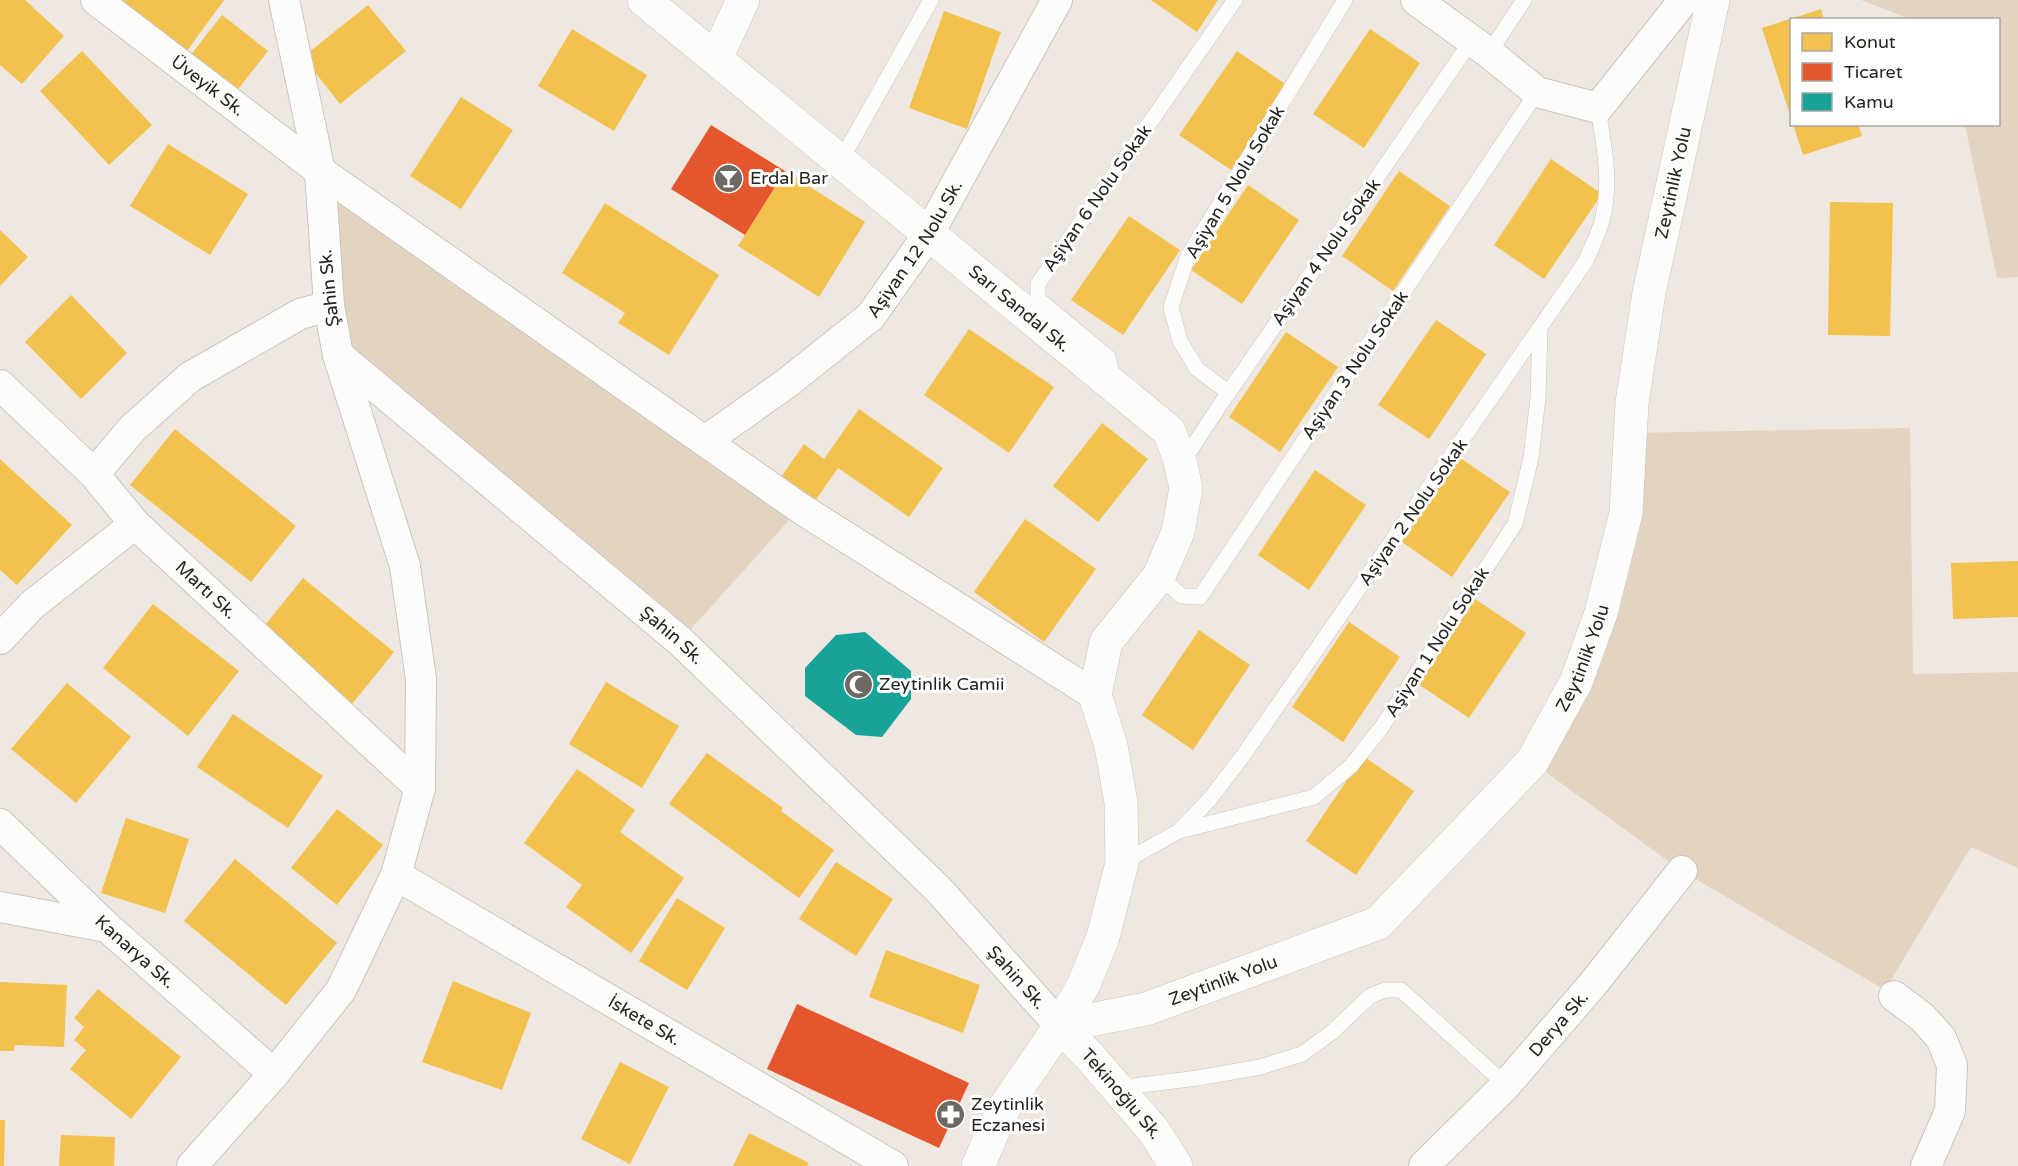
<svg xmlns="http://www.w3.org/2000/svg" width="2018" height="1166" viewBox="0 0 2018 1166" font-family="'Varela Round',sans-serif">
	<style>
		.green { fill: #e2d4c1 }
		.homes { fill: #f2c14e }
		.shops { fill: #e4572e }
		.public { fill: #17a398 }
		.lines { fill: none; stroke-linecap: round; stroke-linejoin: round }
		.lane-casing { stroke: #cac5c0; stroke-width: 16 }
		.street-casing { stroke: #cac5c0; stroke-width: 32 }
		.secondary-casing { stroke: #cac5c0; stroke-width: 34 }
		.lane { stroke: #fcfcfa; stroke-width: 15 }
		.street { stroke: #fcfcfa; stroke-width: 30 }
		.secondary { stroke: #fcfcfa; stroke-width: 33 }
		.labels { text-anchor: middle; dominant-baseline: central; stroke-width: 6; stroke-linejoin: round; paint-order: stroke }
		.street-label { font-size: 18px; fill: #27241f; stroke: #fff }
		.poi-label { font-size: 18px; fill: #27241f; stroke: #fff; text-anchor: start }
	</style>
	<rect width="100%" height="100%" fill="#eee8e1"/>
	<path class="green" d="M 1861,0 L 2018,0 L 2018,277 L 1997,278 L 1965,125 L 1998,124 L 1998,20 L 1910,19 Z
		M 320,171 L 800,508 L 680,641 L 338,355 Z
		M 1910,428 L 1913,674 L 2018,672 L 2018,868 L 1971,847 L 1885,990 L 1682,871 L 1532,762 L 1576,682 L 1630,433 Z"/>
	<path class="homes" d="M 0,0 L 25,0 L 64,36 L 22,84 L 0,65 Z
		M 118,0 L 224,0 L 187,51 Z
		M 1151,0 L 1218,0 L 1197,32 Z
		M 368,5 L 406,51 L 340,104 L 303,57 Z
		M 1821,9 L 1824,20 L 1792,20 L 1791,118 L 1762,28 Z
		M 944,11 L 1001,32 L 967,129 L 909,108 Z
		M 222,15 L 268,51 L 232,97 L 186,61 Z
		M 572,29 L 647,75 L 614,131 L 538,86 Z
		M 1370,29 L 1420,63 L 1364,148 L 1313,114 Z
		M 82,51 L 152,125 L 109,165 L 40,91 Z
		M 1237,51 L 1287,85 L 1231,170 L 1179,135 Z
		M 461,97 L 513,130 L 461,209 L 410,176 Z
		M 1793,124 L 1858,124 L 1862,136 L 1803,155 Z
		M 168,144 L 248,194 L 210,255 L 130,206 Z
		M 1551,159 L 1602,194 L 1544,279 L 1494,245 Z
		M 785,171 L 865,222 L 819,297 L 738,246 Z
		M 1399,171 L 1450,206 L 1393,291 L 1342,256 Z
		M 1248,185 L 1299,220 L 1242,304 L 1191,270 Z
		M 1830,202 L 1893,203 L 1890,336 L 1828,335 Z
		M 605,203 L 719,275 L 669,355 L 618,323 L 625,313 L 562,273 Z
		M 1129,216 L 1180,250 L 1123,335 L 1071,300 Z
		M 0,230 L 28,257 L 0,286 Z
		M 71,295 L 127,353 L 81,399 L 25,342 Z
		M 1436,320 L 1486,354 L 1429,439 L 1378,405 Z
		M 969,329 L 1054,387 L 1009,453 L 924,395 Z
		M 1286,332 L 1338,367 L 1280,452 L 1229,417 Z
		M 859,409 L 943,468 L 909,517 L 838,468 L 815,501 L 781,477 L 804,444 L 824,459 Z
		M 1102,423 L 1148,459 L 1098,522 L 1053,486 Z
		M 175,429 L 296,526 L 251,582 L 130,485 Z
		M 1459,457 L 1510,492 L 1452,577 L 1402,542 Z
		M 0,459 L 72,525 L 17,585 L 0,570 Z
		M 1315,470 L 1366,505 L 1309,590 L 1258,555 Z
		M 1025,519 L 1096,569 L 1044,642 L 974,592 Z
		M 2018,561 L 2018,617 L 1953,619 L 1951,563 Z
		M 303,578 L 394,652 L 348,709 L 257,635 Z
		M 1475,599 L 1526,633 L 1469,718 L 1418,684 Z
		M 153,604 L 239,671 L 188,736 L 103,668 Z
		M 1349,622 L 1400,657 L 1343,742 L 1292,707 Z
		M 1199,630 L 1250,665 L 1193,750 L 1142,715 Z
		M 606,682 L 679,726 L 642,788 L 569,744 Z
		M 67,683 L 131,737 L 76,803 L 11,749 Z
		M 233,714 L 323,776 L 288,828 L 197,767 Z
		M 707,753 L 783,808 L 781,811 L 834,850 L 799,898 L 669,804 Z
		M 1363,756 L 1414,791 L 1356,875 L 1306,841 Z
		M 577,769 L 635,810 L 620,832 L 684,878 L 631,953 L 566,907 L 582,885 L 524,843 Z
		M 337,809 L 383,845 L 337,905 L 291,868 Z
		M 126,818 L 189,839 L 165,913 L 101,893 Z
		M 235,859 L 337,943 L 286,1005 L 184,921 Z
		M 836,862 L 893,899 L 856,956 L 799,919 Z
		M 677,898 L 725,928 L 687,990 L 639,961 Z
		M 886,950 L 980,985 L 963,1033 L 869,997 Z
		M 453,981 L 531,1013 L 502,1090 L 422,1062 Z
		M 0,982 L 67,985 L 64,1047 L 15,1045 L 14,1051 L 0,1051 Z
		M 98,989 L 181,1057 L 131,1119 L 70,1069 L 86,1050 L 74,1040 L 84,1027 L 74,1018 Z
		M 620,1062 L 669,1087 L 630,1164 L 581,1139 Z
		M 0,1120 L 5,1120 L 4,1166 L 0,1166 Z
		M 749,1133 L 809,1163 L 807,1166 L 733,1166 Z
		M 61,1135 L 115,1137 L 114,1166 L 59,1166 Z"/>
	<path class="shops" d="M 711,125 L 785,171 L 745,235 L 671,189 Z
		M 797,1004 L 969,1083 L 939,1148 L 767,1069 Z"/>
	<path class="public" d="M 865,632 L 911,671 L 911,699 L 882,737 L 856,735 L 805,696 L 805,668 L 836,635 Z"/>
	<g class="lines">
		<defs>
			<path id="lane" d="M 1489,53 L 1524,0
				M 840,162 L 931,0
				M 1113,378 L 1108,357 L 1038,299 L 1038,284 L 1235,0
				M 1229,393 L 1197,369 L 1180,341 L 1171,307 L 1188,256 L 1345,0
				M 1182,463 L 1220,405 L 1472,40
				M 1159,576 L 1182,596 L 1200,597 L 1537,92
				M 1179,831 L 1314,797 L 1351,766 L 1381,728 L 1515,524 L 1531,458 L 1538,398 L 1540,329
				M 1122,863 L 1179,831 L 1209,800 L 1242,757 L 1586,261 C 1591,248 1598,235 1602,221 C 1612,183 1604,146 1598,108
				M 1117,1088 L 1198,1078 L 1260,1067 L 1302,1054 L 1331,1033 L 1370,996 L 1385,990 L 1401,990 L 1506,1085"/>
			<g id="street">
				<path id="s1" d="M 96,0 L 320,171 L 800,508 L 1095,695"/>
				<path d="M 1416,0 L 1489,53 L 1537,92 L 1598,108 L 1684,0"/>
				<path id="s2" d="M 338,355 L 680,641 L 938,889 L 1060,1026"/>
				<path id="s3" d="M 0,385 L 94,474 L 135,524 L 420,788"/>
				<path id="s4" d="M 705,441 L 787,383 L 871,316 L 928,235 L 1057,0"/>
				<path d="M 94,474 L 132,429 L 190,377 L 300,314 L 329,306"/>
				<path d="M 0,639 L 32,605 L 135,524"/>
				<path id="s5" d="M 0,824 L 107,927 L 274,1074"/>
				<path id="s6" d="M 396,875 L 893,1166"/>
				<path d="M 0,907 L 107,927"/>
				<path d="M 1894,996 L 1922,1017 L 1941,1038 L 1952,1065 L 1950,1111 L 1926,1166"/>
				<path d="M 192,1166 L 274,1074 L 341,990 L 396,875 L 420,788 L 421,679 L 405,566 L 338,355 L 329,306 L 320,171 L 284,0"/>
				<path id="s7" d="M 1424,1166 L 1506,1085 L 1593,984 L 1682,871"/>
			</g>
			<g id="secondary">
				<path id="s8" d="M 644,0 L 1169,431 L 1179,457 L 1186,488 L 1178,532 L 1159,576 L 1106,642 L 1095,695 L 1111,746 L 1121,802 L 1122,863 L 1103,937 L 1084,984 L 1060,1026 L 1002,1111 L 978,1166"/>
				<path d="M 716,58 L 743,0"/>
				<path id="s9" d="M 1060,1026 L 1146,1009 L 1378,923 L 1532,762 L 1576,682 L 1601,613 L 1626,513 L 1632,403 L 1649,293 L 1713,0"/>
				<path id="s10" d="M 1060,1026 L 1090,1057 L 1154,1131 L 1176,1166"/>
			</g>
		</defs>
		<use href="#lane" class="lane-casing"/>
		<use href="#street" class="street-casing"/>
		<use href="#secondary" class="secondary-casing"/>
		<use href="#lane" class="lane"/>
		<use href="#street" class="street"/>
		<use href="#secondary" class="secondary"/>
	</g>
	<defs>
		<symbol id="bar-disc" viewBox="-11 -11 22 22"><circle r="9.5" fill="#6d6963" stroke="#fff"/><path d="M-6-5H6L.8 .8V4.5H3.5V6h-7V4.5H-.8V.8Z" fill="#fff"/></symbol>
		<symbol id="mosque-disc" viewBox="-11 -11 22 22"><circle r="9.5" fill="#6d6963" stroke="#fff"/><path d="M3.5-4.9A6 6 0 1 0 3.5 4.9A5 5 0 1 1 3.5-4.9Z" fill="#fff"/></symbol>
		<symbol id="pharmacy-disc" viewBox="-11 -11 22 22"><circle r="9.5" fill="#6d6963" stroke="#fff"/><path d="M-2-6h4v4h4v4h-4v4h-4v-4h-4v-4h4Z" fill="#fff"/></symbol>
	</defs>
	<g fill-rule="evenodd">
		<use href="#bar-disc" x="712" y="162" width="33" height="33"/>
		<use href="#mosque-disc" x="842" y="668" width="33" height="33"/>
		<use href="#pharmacy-disc" x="934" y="1098" width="33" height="33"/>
	</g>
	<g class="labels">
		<g class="street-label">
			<text stroke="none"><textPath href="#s1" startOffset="141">Üveyik Sk.</textPath></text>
			<text transform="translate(1235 182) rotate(-59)">Aşiyan 5 Nolu Sokak</text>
			<text stroke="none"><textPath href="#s9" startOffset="1160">Zeytinlik Yolu</textPath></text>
			<text transform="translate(1097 198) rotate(-55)">Aşiyan 6 Nolu Sokak</text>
			<text stroke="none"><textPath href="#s4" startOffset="288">Aşiyan 12 Nolu Sk.</textPath></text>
			<text transform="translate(1326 252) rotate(-55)">Aşiyan 4 Nolu Sokak</text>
			<text transform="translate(329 288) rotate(-96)">Şahin Sk.</text>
			<text stroke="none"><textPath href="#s8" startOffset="486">Sarı Sandal Sk.</textPath></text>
			<text transform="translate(1355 365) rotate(-56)">Aşiyan 3 Nolu Sokak</text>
			<text transform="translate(1413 512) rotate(-55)">Aşiyan 2 Nolu Sokak</text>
			<text stroke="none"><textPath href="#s3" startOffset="291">Martı Sk.</textPath></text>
			<text stroke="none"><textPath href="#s2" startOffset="436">Şahin Sk.</textPath></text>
			<text transform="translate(1437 642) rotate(-57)">Aşiyan 1 Nolu Sokak</text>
			<text stroke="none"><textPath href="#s9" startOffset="674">Zeytinlik Yolu</textPath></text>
			<text stroke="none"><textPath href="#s5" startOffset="186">Kanarya Sk.</textPath></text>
			<text stroke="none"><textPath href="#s2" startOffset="922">Şahin Sk.</textPath></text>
			<text stroke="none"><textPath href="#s9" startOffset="170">Zeytinlik Yolu</textPath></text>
			<text stroke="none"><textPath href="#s6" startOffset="288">İskete Sk.</textPath></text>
			<text stroke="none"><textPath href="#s7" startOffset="196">Derya Sk.</textPath></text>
			<text stroke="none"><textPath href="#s10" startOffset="92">Tekinoğlu Sk.</textPath></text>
		</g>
		<g class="poi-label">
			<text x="750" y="178">Erdal Bar</text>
			<text x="879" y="684">Zeytinlik Camii</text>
			<text x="971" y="1104">Zeytinlik<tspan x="971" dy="21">Eczanesi</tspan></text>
		</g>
	</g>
	<rect x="1790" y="18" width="210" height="108" fill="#ffffff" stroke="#a9a7a5" stroke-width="1.5"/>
	<rect x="1802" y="33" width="30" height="18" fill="#f2c14e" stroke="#a9a7a5" stroke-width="1.5"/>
	<text x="1844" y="48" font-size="18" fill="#27241f">Konut</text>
	<rect x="1802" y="63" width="30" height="18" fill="#e4572e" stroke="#a9a7a5" stroke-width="1.5"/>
	<text x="1844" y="78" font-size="18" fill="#27241f">Ticaret</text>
	<rect x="1802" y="93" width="30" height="18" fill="#17a398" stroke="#a9a7a5" stroke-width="1.5"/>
	<text x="1844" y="108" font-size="18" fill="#27241f">Kamu</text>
</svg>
